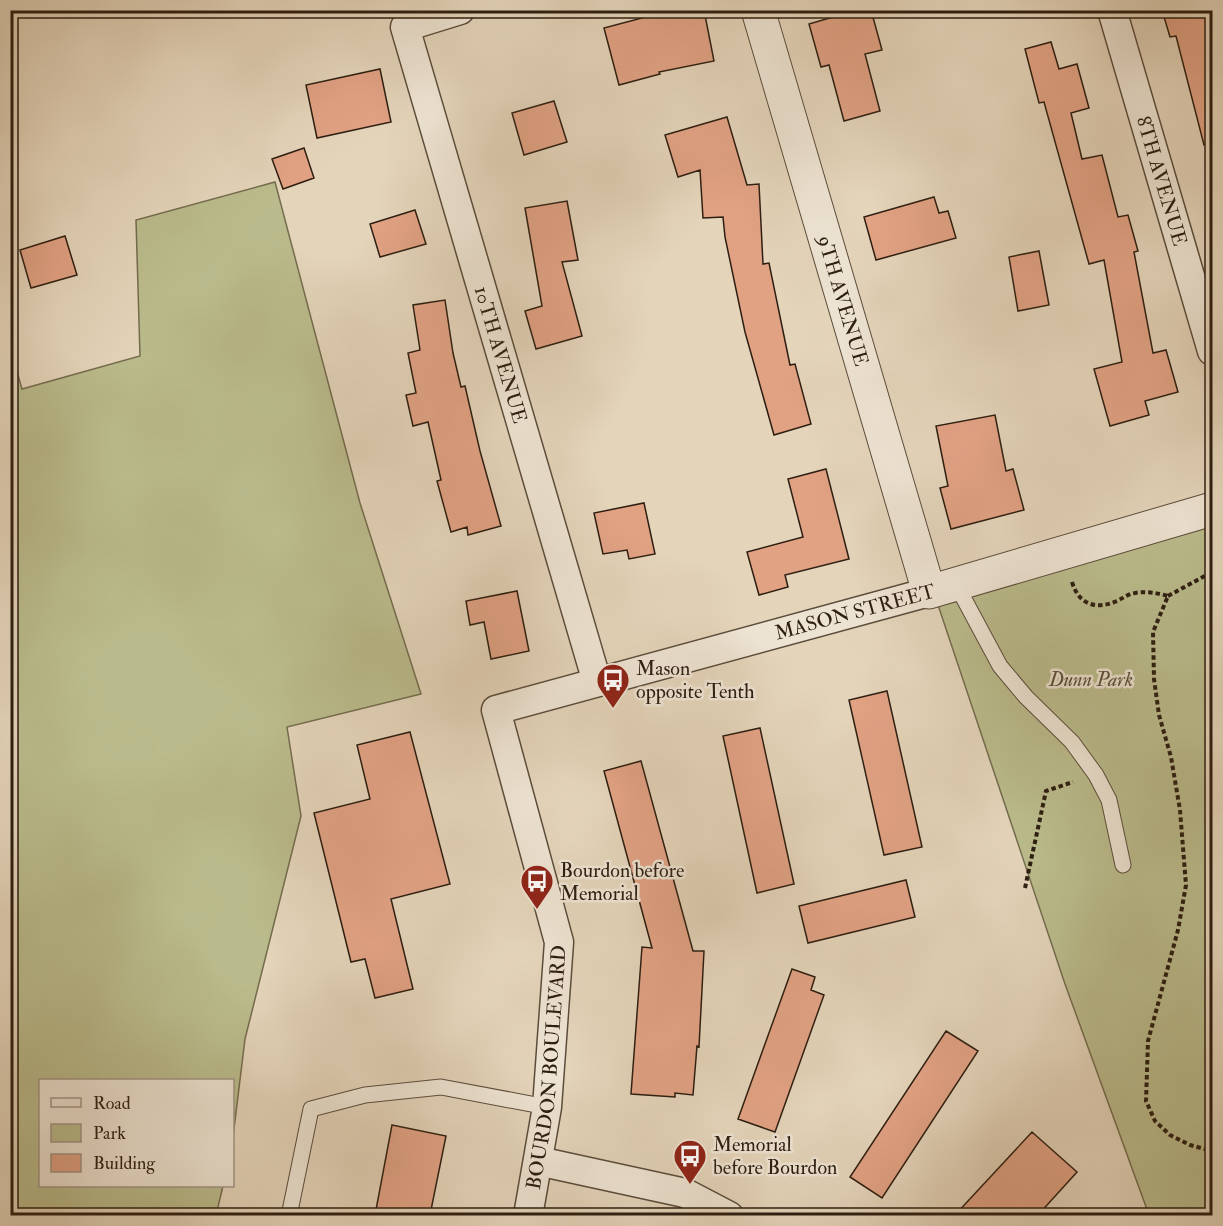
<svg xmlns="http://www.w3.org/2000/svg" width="1223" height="1226" viewBox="0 0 1223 1226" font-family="'IM FELL Double Pica',serif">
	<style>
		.green { fill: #babb8c; stroke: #746c4e; stroke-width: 1.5 }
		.building { fill: #e1a284; stroke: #2d1e11; stroke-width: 1.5 }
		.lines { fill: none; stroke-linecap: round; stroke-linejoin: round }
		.service-casing { stroke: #5b4c3b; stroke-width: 17 }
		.minor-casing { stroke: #5b4c3b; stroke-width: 31 }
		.tertiary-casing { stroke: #5b4c3b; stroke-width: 35 }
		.path { stroke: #2d1e11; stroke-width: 4; stroke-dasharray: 4.5 3; stroke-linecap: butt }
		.service { stroke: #ede3d2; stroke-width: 15 }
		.minor { stroke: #ede3d2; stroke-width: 28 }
		.tertiary { stroke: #ede3d2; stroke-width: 33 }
		.labels { text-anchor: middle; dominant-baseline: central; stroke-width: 5; stroke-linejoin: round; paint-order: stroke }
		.street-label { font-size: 20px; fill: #2d1e11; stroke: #ede3d2 }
		.poi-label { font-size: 20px; fill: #2d1e11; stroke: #ede3d2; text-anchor: start }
		.park-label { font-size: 20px; font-style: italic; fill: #574d36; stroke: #ede3d2 }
	</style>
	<rect width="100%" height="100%" fill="#e4d4ba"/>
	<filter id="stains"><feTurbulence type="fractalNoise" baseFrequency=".00333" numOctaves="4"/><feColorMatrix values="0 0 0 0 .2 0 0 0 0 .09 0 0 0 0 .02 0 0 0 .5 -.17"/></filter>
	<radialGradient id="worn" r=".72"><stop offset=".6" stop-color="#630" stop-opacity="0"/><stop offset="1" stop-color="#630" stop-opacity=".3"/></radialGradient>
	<path class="green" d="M 275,182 L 360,503 L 421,694 L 287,727 L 301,816 L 245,1039 L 233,1137 L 232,1080 L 40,1080 L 40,1186 L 223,1186 L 216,1215 L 11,1215 L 11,351 L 22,389 L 140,356 L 136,220 Z
		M 1212,520 L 1212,1215 L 1149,1215 L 1065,984 L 935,596 Z"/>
	<path class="building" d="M 672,10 L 704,10 L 714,61 L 659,72 L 660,74 L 619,85 L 604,28 Z
		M 857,10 L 871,10 L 882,50 L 865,54 L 880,111 L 844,121 L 829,65 L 821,67 L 809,24 Z
		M 1162,10 L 1212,10 L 1212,26 L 1206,28 L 1212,54 L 1212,144 L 1204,145 L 1176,36 L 1170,37 Z
		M 1051,42 L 1059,69 L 1077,64 L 1089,108 L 1071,113 L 1082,159 L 1102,155 L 1118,217 L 1128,215 L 1138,251 L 1134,252 L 1153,353 L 1166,350 L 1178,392 L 1145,401 L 1149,415 L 1110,426 L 1094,369 L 1122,362 L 1104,260 L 1089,264 L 1044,102 L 1039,103 L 1025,49 Z
		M 380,69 L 391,122 L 317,138 L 306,85 Z
		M 554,101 L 567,142 L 524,155 L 512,113 Z
		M 727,117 L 747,185 L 759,184 L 763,264 L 769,263 L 790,365 L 795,364 L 811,424 L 774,435 L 745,332 L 725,237 L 723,217 L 703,218 L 700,170 L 678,177 L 665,135 Z
		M 304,148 L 314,178 L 283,189 L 272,159 Z
		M 934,197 L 939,213 L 948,211 L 956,238 L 876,260 L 864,217 Z
		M 567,201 L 578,260 L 562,262 L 582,336 L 536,349 L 525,311 L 542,306 L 525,208 Z
		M 415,210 L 426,244 L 380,257 L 370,224 Z
		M 65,236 L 77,275 L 31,288 L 20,250 Z
		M 1039,251 L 1049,305 L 1018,311 L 1009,257 Z
		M 445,300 L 453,353 L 461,387 L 465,386 L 480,451 L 501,526 L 468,535 L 467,527 L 451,532 L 437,481 L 441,480 L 428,422 L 413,426 L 406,395 L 416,393 L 408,353 L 420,350 L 413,305 Z
		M 995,415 L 1006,471 L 1013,469 L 1024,510 L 951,529 L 940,488 L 948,486 L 936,426 Z
		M 826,469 L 849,559 L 785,575 L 788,587 L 759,595 L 747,552 L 803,537 L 788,479 Z
		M 644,503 L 655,554 L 629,559 L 627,550 L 603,554 L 594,513 Z
		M 517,591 L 529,651 L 491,659 L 484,622 L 470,625 L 466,601 Z
		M 887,691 L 922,847 L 884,855 L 849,700 Z
		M 760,728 L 794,884 L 757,893 L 723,736 Z
		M 410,732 L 450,884 L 391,899 L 413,989 L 375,998 L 365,959 L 351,962 L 314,813 L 370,799 L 357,745 Z
		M 641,761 L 693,951 L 704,951 L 699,1047 L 697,1046 L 693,1095 L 675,1093 L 675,1097 L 631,1094 L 642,947 L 652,948 L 604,771 Z
		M 906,880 L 915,917 L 808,943 L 799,906 Z
		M 792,969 L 815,977 L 811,990 L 824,995 L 775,1132 L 738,1119 Z
		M 946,1031 L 978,1051 L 882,1198 L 850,1177 Z
		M 392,1125 L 446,1136 L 430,1215 L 375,1215 Z
		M 1032,1132 L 1077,1172 L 1038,1215 L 955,1215 Z"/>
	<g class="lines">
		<defs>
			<path id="service" d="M 956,584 L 1000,666 L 1026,697 L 1072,742 L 1096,775 L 1109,800 L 1123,865
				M 289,1216 L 311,1109 L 365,1095 L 441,1087 L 547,1107"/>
			<g id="minor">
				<path id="s1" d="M 460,10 L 405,27 L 597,682"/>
				<path id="s2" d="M 1112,10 L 1212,351"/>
				<path d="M 538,1161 L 685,1193 L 729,1216"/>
				<path id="s3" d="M 528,1216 L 547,1107 L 559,942 L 496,710 L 929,592"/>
			</g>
			<g id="tertiary">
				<path id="s4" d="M 758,10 L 929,592 L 1212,509"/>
			</g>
		</defs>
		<use href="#service" class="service-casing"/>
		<use href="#minor" class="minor-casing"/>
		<use href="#tertiary" class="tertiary-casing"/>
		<path class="path" d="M 1072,582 C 1079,605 1096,610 1117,601 C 1123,598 1128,594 1135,593 C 1147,591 1157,593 1168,596 L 1153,632 L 1154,679 L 1159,715 L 1171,757 L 1180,810 L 1186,885 L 1178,930 L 1148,1041 L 1146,1101 L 1155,1121 L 1170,1135 L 1190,1145 L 1212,1151
			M 1168,596 L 1212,572
			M 1025,888 L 1046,791 L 1073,782"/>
		<use href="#service" class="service"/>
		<use href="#minor" class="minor"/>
		<use href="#tertiary" class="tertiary"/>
	</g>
	<defs>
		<symbol id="bus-pin" viewBox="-11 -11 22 30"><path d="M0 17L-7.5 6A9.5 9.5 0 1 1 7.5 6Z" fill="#8f2418" stroke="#ede3d2"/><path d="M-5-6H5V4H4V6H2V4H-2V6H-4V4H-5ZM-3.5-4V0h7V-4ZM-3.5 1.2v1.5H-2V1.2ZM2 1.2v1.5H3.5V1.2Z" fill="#fff"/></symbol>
	</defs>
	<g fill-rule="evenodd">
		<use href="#bus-pin" x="594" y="661" width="38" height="52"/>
		<use href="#bus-pin" x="518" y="862" width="38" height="52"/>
		<use href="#bus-pin" x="671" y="1137" width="38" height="52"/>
	</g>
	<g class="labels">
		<g class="street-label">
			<text stroke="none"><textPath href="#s2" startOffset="178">8TH AVENUE</textPath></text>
			<text stroke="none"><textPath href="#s4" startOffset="303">9TH AVENUE</textPath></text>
			<text stroke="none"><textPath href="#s1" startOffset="399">10TH AVENUE</textPath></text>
			<text transform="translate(855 612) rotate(-15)">MASON STREET</text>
			<text stroke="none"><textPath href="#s3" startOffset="150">BOURDON BOULEVARD</textPath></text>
		</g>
		<g class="poi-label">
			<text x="636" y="668">Mason<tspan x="636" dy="23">opposite Tenth</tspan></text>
			<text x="560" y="870">Bourdon before<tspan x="560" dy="23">Memorial</tspan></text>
			<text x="713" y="1144">Memorial<tspan x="713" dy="23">before Bourdon</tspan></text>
		</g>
		<g class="park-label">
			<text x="1091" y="679">Dunn Park</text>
		</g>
	</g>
	<rect width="1223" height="1226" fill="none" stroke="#e4d4ba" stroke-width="36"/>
	<rect x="12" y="12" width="1199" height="1202" fill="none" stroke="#2d1e11" stroke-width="3"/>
	<rect x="18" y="18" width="1187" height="1190" fill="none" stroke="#2d1e11" stroke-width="1.5"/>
	<rect x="39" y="1079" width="195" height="108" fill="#ede3d2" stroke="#a09485" stroke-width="1.5"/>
	<rect x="51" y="1098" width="30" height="9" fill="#ede3d2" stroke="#a09485" stroke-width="1.5"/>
	<text x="93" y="1109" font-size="18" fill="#2d1e11">Road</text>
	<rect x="51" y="1124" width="30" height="18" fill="#babb8c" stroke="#a09485" stroke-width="1.5"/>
	<text x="93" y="1139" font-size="18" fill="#2d1e11">Park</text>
	<rect x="51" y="1154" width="30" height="18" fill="#e1a284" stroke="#a09485" stroke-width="1.5"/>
	<text x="93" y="1169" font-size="18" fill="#2d1e11">Building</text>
	<rect width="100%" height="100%" filter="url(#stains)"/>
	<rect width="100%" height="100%" fill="url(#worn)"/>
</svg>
